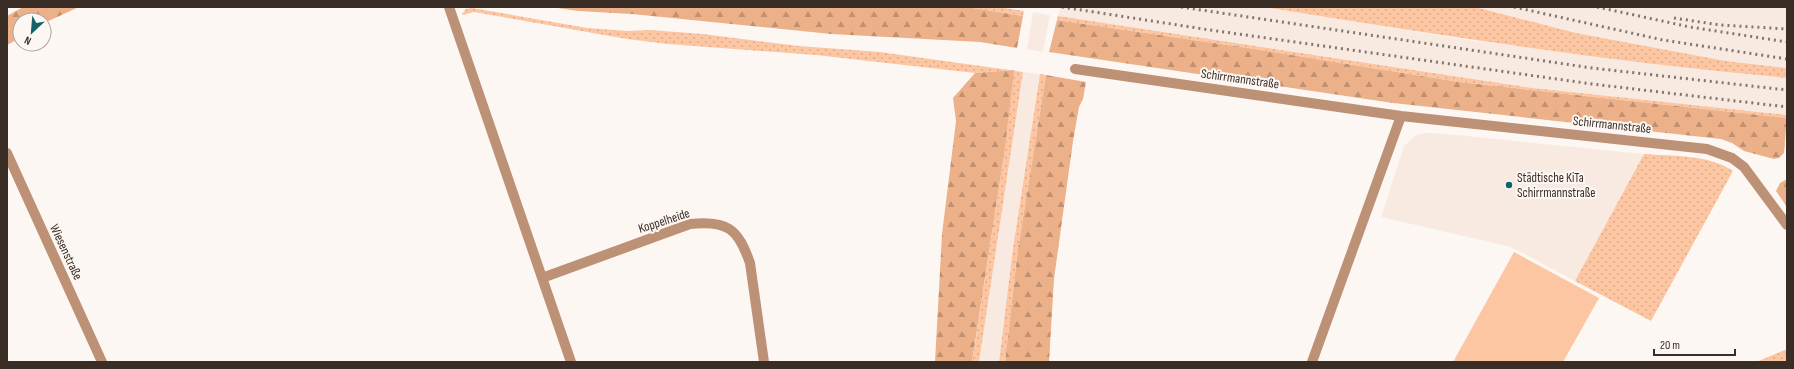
<svg xmlns="http://www.w3.org/2000/svg" width="1794" height="369" viewBox="0 0 1794 369" font-family="'Sofia Sans Condensed',sans-serif">
	<style>
		.built { fill: #f9eae1 }
		.grass { fill: url(#grass-dots) }
		.forest { fill: url(#forest-firs) }
		.pitch { fill: #fdc6a2 }
		.lines { fill: none; stroke-linecap: round; stroke-linejoin: round }
		.minor { stroke: #bd9175; stroke-width: 10 }
		.rail { stroke: #807670; stroke-width: 3; stroke-dasharray: 2 4; stroke-linecap: butt }
		.poi-dot { fill: #126269; stroke: #fdf7f3; stroke-width: 1.5 }
		.labels { text-anchor: middle; dominant-baseline: central; stroke-width: 4; stroke-linejoin: round; paint-order: stroke }
		.street-label { font-size: 13px; fill: #392d26; stroke: #fdf7f3 }
		.poi-label { font-size: 13px; fill: #392d26; stroke: #fdf7f3; text-anchor: start }
	</style>
	<defs>
		<pattern id="grass-dots" width="8" height="8" patternUnits="userSpaceOnUse"><rect width="8" height="8" fill="#fdc6a2"/><path d="M2 2h.1M6 6h.1" fill="none" stroke="#daaa8b" stroke-width="1.8" stroke-linecap="round"/></pattern>
		<pattern id="forest-firs" width="22" height="20" patternUnits="userSpaceOnUse"><rect width="22" height="20" fill="#edb18a"/><path d="M5 1l3.5 6h-7zM16 11l3.5 6h-7z" fill="#c19071"/></pattern>
	</defs>
	<rect width="100%" height="100%" fill="#fdf7f3"/>
	<path class="built" d="M 1060,7 L 1264,7 L 1468,40 L 1712,71 L 1787,78 L 1787,115 L 1533,88 L 1422,71 L 1058,16 Z
		M 1475,7 L 1787,7 L 1787,68 L 1726,61 L 1576,33 Z
		M 1033,12 L 1050,15 L 1043,52 L 1027,49 Z
		M 1023,72 L 1040,74 L 1013,248 L 999,362 L 979,362 Z
		M 1425,133 L 1436,133 L 1644,154 L 1575,281 L 1517,250 L 1507,246 L 1381,217 L 1404,146 L 1416,135 Z"/>
	<path class="grass" d="M 967,7 L 998,7 L 1024,11 L 1023,16 Z
		M 1264,7 L 1475,7 L 1576,33 L 1726,61 L 1787,68 L 1787,78 C 1612,62 1437,35 1264,7 Z
		M 472,8 L 587,28 L 627,31 L 650,30 L 703,34 L 799,46 L 880,52 L 1023,72 L 979,362 L 972,362 L 973,357 L 1005,148 L 1013,70 L 975,73 L 816,55 L 668,44 L 627,39 L 474,12 L 463,15 L 462,14 L 466,9 Z
		M 1058,16 L 1533,88 L 1787,115 L 1787,118 L 1459,82 L 1255,49 L 1057,20 Z
		M 1040,74 L 1046,75 L 1018,249 L 1005,362 L 999,362 L 1013,248 Z
		M 1644,154 C 1672,156 1711,155 1733,171 L 1651,321 L 1575,281 Z
		M 1787,349 L 1787,362 L 1756,362 Z"/>
	<path class="forest" d="M 23,7 L 79,7 L 44,23 L 44,20 L 20,20 L 20,38 L 7,45 L 7,16 Z
		M 551,7 L 967,7 L 1023,16 L 1017,48 L 980,42 L 831,34 L 632,14 L 578,11 Z
		M 1057,20 L 1255,49 L 1459,82 L 1787,118 L 1784,153 L 1779,158 L 1774,159 L 1744,151 L 1732,143 L 1721,139 L 1393,103 L 1049,52 Z
		M 1014,70 L 1005,148 L 972,362 L 935,362 L 942,234 L 956,121 L 953,98 L 975,73 Z
		M 1046,75 L 1086,82 L 1083,99 L 1079,107 L 1073,141 L 1054,279 L 1049,362 L 1005,362 L 1018,249 Z
		M 1787,179 L 1787,207 L 1776,191 L 1780,183 Z"/>
	<path class="pitch" d="M 1514,252 L 1599,298 L 1563,362 L 1453,362 Z"/>
	<g class="lines">
		<path class="minor" d="M 449,7 L 571,362
			M 1075,69 L 1401,116 L 1707,149 L 1732,158 L 1744,167 L 1787,225
			M 7,153 L 102,362
			M 542,278 L 690,224 C 728,220 738,229 750,263 L 764,362
			M 1312,362 L 1401,116"/>
		<path class="rail" d="M 1062,7 L 1210,30 L 1592,84 L 1787,107
			M 1181,7 L 1592,68 L 1787,90
			M 1514,7 L 1663,40 L 1787,59
			M 1597,7 L 1690,27 L 1787,42
			M 1674,18 L 1720,25 L 1787,29"/>
	</g>
	<circle class="poi-dot" cx="1509" cy="185" r="4"/>
	<g class="labels">
		<g class="street-label">
			<text transform="translate(1240 79) rotate(8)">Schirrmannstraße</text>
			<text transform="translate(1612 125) rotate(6)">Schirrmannstraße</text>
			<text transform="translate(664 221) rotate(-18)">Koppelheide</text>
			<text transform="translate(66 252) rotate(65)">Wiesenstraße</text>
		</g>
		<g class="poi-label">
			<text x="1517" y="178">Städtische KiTa<tspan x="1517" dy="15">Schirrmannstraße</tspan></text>
		</g>
	</g>
	<rect width="1794" height="369" fill="none" stroke="#392d26" stroke-width="16"/>
	<g transform="translate(32 32) rotate(206)"><circle r="19" fill="#fdf7f3" stroke="#afa6a1"/>
	<path d="M0-3L7 15L0 10L-7 15Z" fill="#126269"/>
	<text y="-6" font-size="11" font-weight="bold" text-anchor="middle" fill="#392d26">N</text>
	</g>
	<path d="M1654 349v6h81v-6" fill="none" stroke="#392d26" stroke-width="2"/>
	<text x="1660" y="349" font-size="12" fill="#392d26" stroke="#fdf7f3" stroke-width="3" paint-order="stroke">20 m</text>
</svg>
